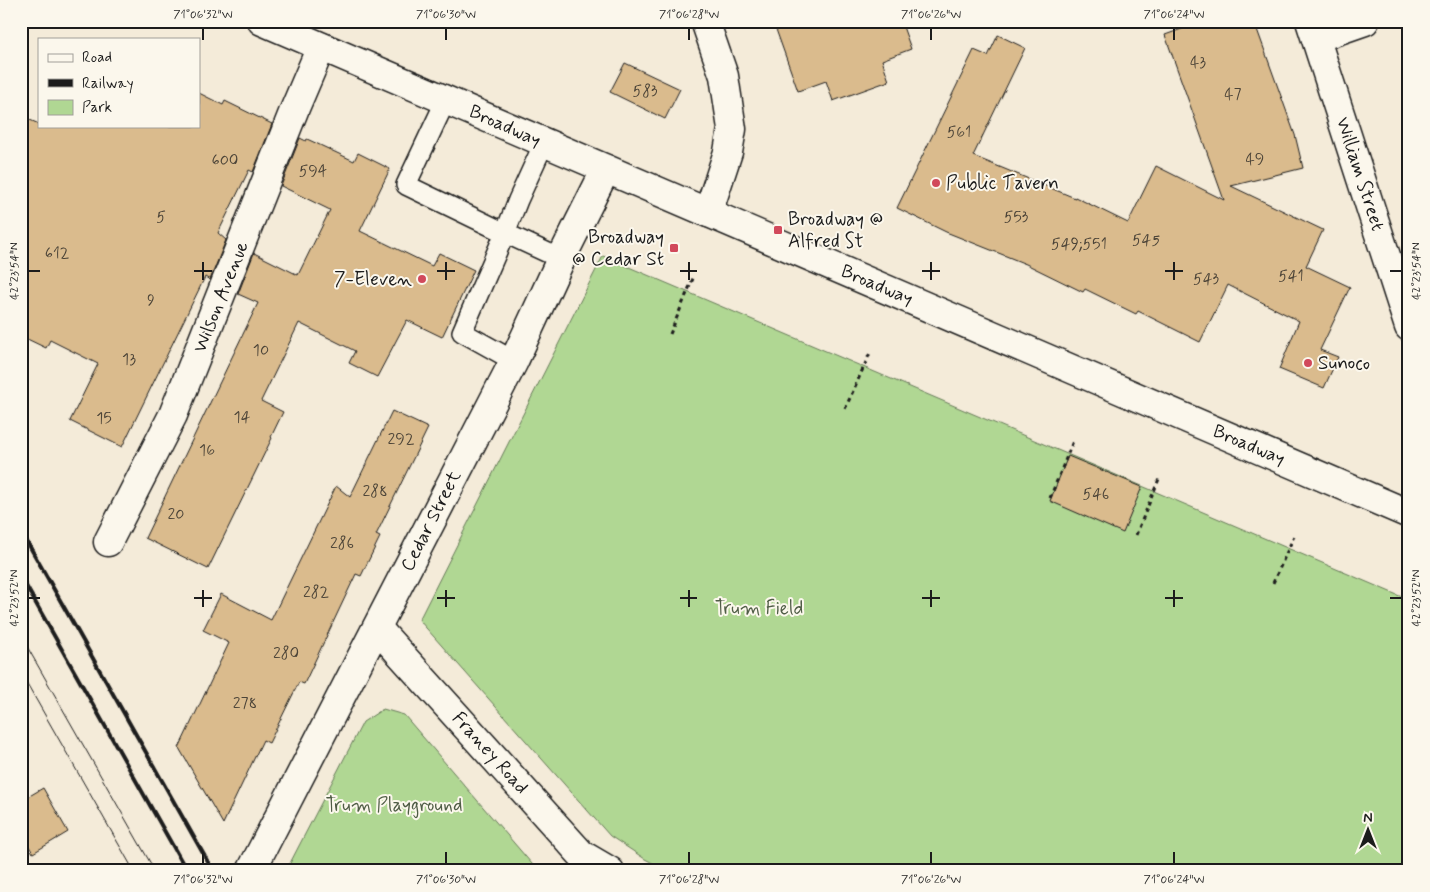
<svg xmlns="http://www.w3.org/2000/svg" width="1430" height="892" viewBox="0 0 1430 892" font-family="Mynerve,sans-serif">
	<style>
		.green { fill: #b0d793; stroke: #667a58 }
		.building { fill: #dabb8d; stroke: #1c1c1c }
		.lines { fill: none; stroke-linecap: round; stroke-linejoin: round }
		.service-casing { stroke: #1c1c1c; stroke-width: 22 }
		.minor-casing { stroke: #1c1c1c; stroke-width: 31 }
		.tertiary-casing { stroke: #1c1c1c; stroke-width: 31 }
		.secondary-casing { stroke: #1c1c1c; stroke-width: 31 }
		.path { stroke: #1c1c1c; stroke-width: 3; stroke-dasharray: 4 4; stroke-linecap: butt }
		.service { stroke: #fbf7ec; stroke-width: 19 }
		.minor { stroke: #fbf7ec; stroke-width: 28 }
		.tertiary { stroke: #fbf7ec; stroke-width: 28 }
		.secondary { stroke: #fbf7ec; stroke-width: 28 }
		.tram { stroke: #1c1c1c; stroke-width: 1 }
		.rail { stroke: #1c1c1c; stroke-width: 4 }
		.ticks { fill: none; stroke: #1c1c1c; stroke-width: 2 }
		.poi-dot { fill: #d1495b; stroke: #fbf7ec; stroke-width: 2 }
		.labels { text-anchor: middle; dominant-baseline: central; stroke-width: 4; stroke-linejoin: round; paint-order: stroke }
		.number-label { font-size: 16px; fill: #4c4438 }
		.street-label { font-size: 19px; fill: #1c1c1c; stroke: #fbf7ec }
		.poi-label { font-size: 19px; fill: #1c1c1c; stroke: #fbf7ec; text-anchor: start }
		.park-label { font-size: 19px; fill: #505d46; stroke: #fbf7ec }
		.neatline { fill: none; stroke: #1c1c1c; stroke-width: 2 }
		.ticks-label { font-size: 12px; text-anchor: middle; fill: #1c1c1c }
	</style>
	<rect width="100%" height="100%" fill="#f4ebd9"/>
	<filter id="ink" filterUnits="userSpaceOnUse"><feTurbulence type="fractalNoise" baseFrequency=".02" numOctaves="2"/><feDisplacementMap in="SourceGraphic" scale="10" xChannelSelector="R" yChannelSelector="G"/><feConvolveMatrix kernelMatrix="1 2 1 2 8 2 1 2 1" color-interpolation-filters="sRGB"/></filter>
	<g filter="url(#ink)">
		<path class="green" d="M 603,256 L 1409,600 L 1409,871 L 668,871 L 645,859 L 610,836 L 419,620 Z
			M 383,709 L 404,715 L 538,871 L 286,871 L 363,722 Z"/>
		<path class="building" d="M 773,21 L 901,21 L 911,49 L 882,60 L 889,81 L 833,101 L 826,81 L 798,91 Z
			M 1204,21 L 1254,21 L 1295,135 L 1303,168 L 1231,186 L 1323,230 L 1306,266 L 1350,287 L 1320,350 L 1338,357 L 1324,388 L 1279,369 L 1299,321 L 1228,285 L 1200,342 L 1138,311 L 1136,314 L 1085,289 L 1083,292 L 1026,264 L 946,232 L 897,208 L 974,50 L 988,56 L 998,35 L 1025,48 L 973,156 L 1075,198 L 1075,197 L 1128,223 L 1156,166 L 1224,200 L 1165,35 Z
			M 625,63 L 680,89 L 665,119 L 610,92 Z
			M 199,93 L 223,105 L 225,101 L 272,124 L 253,172 L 249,170 L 218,233 L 226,240 L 210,280 L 205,277 L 122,447 L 70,421 L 98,364 L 50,340 L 46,348 L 21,336 L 21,116 L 39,124 L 39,126 L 199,126 Z
			M 300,138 L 306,141 L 307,139 L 354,161 L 358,153 L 390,169 L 360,231 L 432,266 L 439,253 L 474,270 L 442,337 L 407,320 L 377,377 L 349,363 L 355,351 L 299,323 L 261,401 L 283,412 L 271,437 L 272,438 L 208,569 L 145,538 L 258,303 L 238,294 L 254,253 L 298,275 L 330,210 L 281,186 Z
			M 392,411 L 428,428 L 376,535 L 380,537 L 361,576 L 356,574 L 304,684 L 299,682 L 269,743 L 263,740 L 223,824 L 179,748 L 229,643 L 203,630 L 221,594 L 271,620 L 336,486 L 350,497 Z
			M 1068,456 L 1142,487 L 1123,533 L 1050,501 Z
			M 43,788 L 68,832 L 33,853 L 21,833 L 21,801 Z"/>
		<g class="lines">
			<defs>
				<path id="service" d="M 446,100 L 406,185 L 505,233 L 518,200 L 544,143
					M 514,361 L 462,332 L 505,233 L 561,259"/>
				<path id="minor" d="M 705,21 L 724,76 L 732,129 L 728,152 L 708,213
					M 1310,21 L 1409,327
					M 1316,38 L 1365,21
					M 108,542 L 173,415 L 295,108 L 321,47
					M 377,628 L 581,854 L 610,871"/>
				<path id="tertiary" d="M 251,871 L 514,361 L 561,259 L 606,169"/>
				<path id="secondary" d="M 262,21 L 1409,514"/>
			</defs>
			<use href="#service" class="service-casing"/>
			<use href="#minor" class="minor-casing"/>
			<use href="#tertiary" class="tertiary-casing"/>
			<use href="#secondary" class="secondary-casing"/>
			<path class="path" d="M 670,334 L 694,276
				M 845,409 L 870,353
				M 1050,498 L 1073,441
				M 1136,535 L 1159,479
				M 1273,583 L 1294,536"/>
			<use href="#service" class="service"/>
			<use href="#minor" class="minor"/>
			<use href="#tertiary" class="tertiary"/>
			<use href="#secondary" class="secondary"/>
			<path class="tram" d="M 21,636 L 155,871
				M 21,673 L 134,871"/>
			<path class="rail" d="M 21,531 L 213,871
				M 21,577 L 187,871"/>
		</g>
	</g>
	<path class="ticks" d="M 203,28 L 203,40M 446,28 L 446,40M 689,28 L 689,40M 931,28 L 931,40M 1174,28 L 1174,40M 203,262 L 203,280M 446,262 L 446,280M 689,262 L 689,280M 931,262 L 931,280M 1174,262 L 1174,280M 28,271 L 40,271M 194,271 L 212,271M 437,271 L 455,271M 680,271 L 697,271M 922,271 L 940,271M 1165,271 L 1183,271M 1390,271 L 1402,271M 203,590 L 203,607M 446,590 L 446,607M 689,590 L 689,607M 931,590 L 931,607M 1174,590 L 1174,607M 28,598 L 40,598M 194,598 L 212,598M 437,598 L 455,598M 680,598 L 697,598M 922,598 L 940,598M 1165,598 L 1183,598M 1390,598 L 1402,598M 203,852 L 203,864M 446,852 L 446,864M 689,852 L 689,864M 931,852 L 931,864M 1174,852 L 1174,864"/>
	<g class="poi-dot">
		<circle cx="936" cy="183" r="5"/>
		<rect x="773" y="225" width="10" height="10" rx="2.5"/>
		<rect x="669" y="243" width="10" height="10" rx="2.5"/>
		<circle cx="422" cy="279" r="5"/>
		<circle cx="1308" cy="363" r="5"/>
	</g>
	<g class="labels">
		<g class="number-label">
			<text x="1198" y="62">43</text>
			<text x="645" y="91">583</text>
			<text x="1233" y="94">47</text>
			<text x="959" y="132">561</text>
			<text x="1255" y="159">49</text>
			<text x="225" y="160">600</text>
			<text x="313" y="171">594</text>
			<text x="161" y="217">5</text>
			<text x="1016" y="217">553</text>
			<text x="1146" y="240">545</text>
			<text x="1079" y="244">549;551</text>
			<text x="57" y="253">612</text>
			<text x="1291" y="276">541</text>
			<text x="1206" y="279">543</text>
			<text x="151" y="300">9</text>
			<text x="261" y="350">10</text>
			<text x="129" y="359">13</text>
			<text x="242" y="417">14</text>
			<text x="104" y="418">15</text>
			<text x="401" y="439">292</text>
			<text x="207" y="450">16</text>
			<text x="375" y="491">288</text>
			<text x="1096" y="494">546</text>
			<text x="176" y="514">20</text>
			<text x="342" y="543">286</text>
			<text x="316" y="592">282</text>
			<text x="286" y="653">280</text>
			<text x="245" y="703">278</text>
		</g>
		<g class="street-label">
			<text transform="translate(505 126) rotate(24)">Broadway</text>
			<text transform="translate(1360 174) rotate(72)">William Street</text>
			<text transform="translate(877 285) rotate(23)">Broadway</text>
			<text transform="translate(221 297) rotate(-68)">Wilson Avenue</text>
			<text transform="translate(1249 445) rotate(23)">Broadway</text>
			<text transform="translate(431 521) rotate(-63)">Cedar Street</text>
			<text transform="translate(490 753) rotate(48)">Franey Road</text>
		</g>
		<g class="poi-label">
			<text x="946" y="183">Public Tavern</text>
			<text x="788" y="219">Broadway @<tspan x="788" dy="22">Alfred St</tspan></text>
			<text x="664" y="237" text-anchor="end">Broadway<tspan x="664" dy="22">@ Cedar St</tspan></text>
			<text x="412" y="279" text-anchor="end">7-Eleven</text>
			<text x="1318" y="363">Sunoco</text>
		</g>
		<g class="park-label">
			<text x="759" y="608">Trum Field</text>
			<text x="394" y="805">Trum Playground</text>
		</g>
	</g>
	<rect width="1430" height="892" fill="none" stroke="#fbf7ec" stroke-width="55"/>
	<rect x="38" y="38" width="162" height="90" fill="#fbf7ec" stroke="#a29f99"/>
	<rect x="48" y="54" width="25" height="8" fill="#fbf7ec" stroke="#a29f99"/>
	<text x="82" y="62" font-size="15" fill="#1c1c1c">Road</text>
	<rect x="48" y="79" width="25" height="8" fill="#1c1c1c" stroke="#a29f99"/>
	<text x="82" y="88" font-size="15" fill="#1c1c1c">Railway</text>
	<rect x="48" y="100" width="25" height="15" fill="#b0d793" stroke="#a29f99"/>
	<text x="82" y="112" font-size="15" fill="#1c1c1c">Park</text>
	<g transform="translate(1368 830)" stroke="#fbf7ec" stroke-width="4" paint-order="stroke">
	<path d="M0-4L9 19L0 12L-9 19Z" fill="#1c1c1c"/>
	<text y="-8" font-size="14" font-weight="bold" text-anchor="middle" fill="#1c1c1c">N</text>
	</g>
	<rect x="28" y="28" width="1374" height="836" class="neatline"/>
	<g class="ticks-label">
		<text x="203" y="18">71°06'32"W</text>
		<text x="446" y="18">71°06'30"W</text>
		<text x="689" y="18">71°06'28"W</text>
		<text x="931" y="18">71°06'26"W</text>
		<text x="1174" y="18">71°06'24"W</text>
		<text transform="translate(14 271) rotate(-90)" y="4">42°23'54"N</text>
		<text transform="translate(1416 271) rotate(-90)" y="4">42°23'54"N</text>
		<text transform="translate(14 598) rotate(-90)" y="4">42°23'52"N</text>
		<text transform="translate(1416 598) rotate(-90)" y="4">42°23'52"N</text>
		<text x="203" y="883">71°06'32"W</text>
		<text x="446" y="883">71°06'30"W</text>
		<text x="689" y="883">71°06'28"W</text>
		<text x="931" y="883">71°06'26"W</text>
		<text x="1174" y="883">71°06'24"W</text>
	</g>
</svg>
